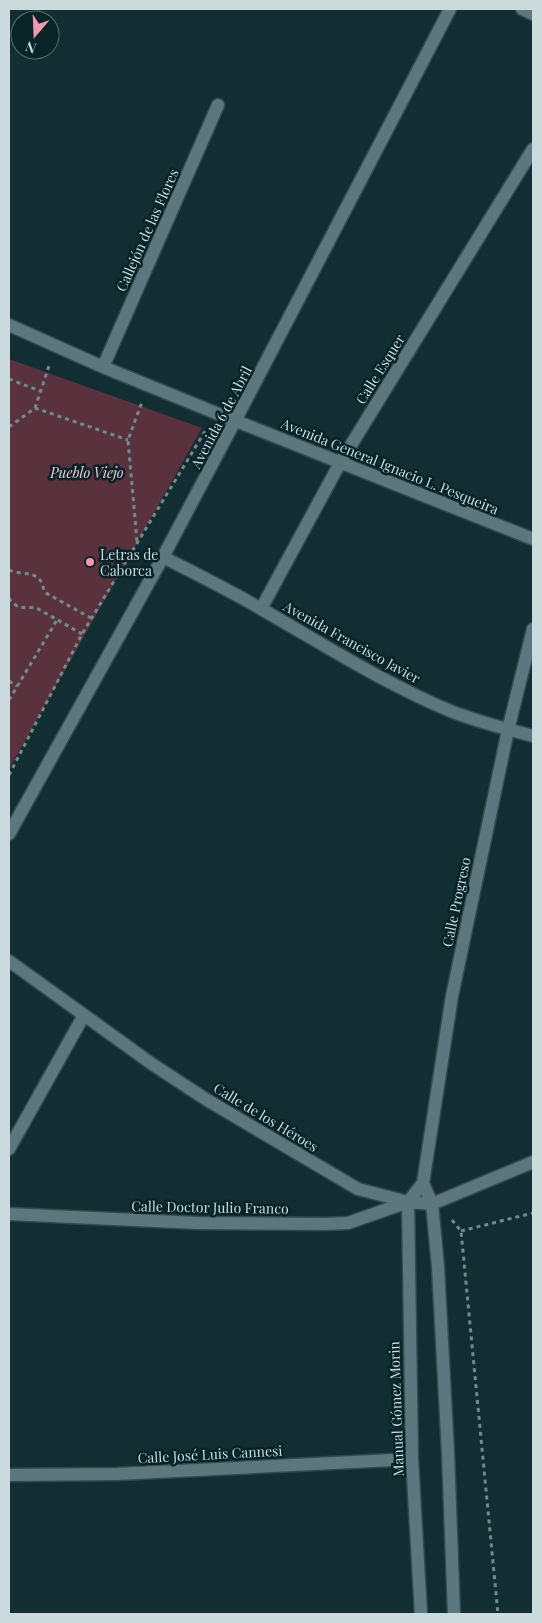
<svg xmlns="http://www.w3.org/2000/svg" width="542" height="1623" viewBox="0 0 542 1623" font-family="'Playfair Display',serif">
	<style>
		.green { fill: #5a323e }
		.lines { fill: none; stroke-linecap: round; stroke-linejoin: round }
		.street-casing { stroke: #35494d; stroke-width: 15 }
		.path { stroke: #74898d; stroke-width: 3; stroke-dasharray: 4 4; stroke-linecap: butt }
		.street { stroke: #5c787e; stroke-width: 12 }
		.poi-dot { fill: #f19ab1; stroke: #082429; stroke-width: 2 }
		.labels { text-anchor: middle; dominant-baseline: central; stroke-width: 5; stroke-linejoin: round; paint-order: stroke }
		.street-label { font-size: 14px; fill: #cadadd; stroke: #082429 }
		.park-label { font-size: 14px; font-style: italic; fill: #f3c8d2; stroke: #082429 }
		.poi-label { font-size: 14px; fill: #cadadd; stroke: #082429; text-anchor: start }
	</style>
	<rect width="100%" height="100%" fill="#132e33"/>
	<path class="green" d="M 9,359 L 202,428 L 9,769 Z"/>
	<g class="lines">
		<defs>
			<path id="street" d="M 522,9 L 533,14
				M 9,325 L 103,367 L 216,413 L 533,539
				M 103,367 L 218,105
				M 163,557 C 196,574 231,591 263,610 C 326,646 387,685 453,712 C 479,722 506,729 533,736
				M 261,609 L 340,463 L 533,149
				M 9,834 L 163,557 L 235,421 L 450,9
				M 9,961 L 152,1064 L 207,1100 L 358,1189 L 408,1202 L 432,1204 L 533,1162
				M 9,1149 L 84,1015
				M 423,1183 L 432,1204 L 438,1267 L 448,1453 L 454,1614
				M 408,1202 L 423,1183 L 452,996 L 508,730 L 533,629
				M 408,1202 L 412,1459 L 421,1614
				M 9,1214 L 198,1223 L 325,1224 L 348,1223 L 408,1202
				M 9,1475 L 117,1474 L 412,1459"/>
		</defs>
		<use href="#street" class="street-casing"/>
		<path class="path" d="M 9,379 L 40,391
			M 35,408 L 50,363
			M 9,427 L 35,408 L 128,440
			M 137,541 L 128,440 L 142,402
			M 9,570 C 25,577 41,568 44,592 L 91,618
			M 9,598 C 15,608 24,609 35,607 L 82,634
			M 9,681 L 17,686
			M 9,700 L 57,620
			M 9,775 L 82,634 L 207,428
			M 452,1220 L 461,1231 L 498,1614
			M 461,1231 L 533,1213"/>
		<use href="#street" class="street"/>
	</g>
	<circle class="poi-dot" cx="90" cy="562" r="5"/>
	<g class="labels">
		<g class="street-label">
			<text transform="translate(147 230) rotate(-66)">Callejón de las Flores</text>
			<text transform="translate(380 369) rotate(-58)">Calle Esquer</text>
			<text transform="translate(221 417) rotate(-62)">Avenida 6 de Abril</text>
			<text transform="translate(390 466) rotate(22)">Avenida General Ignacio L. Pesqueira</text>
			<text transform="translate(352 642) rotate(29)">Avenida Francisco Javier</text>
			<text transform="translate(456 902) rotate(-78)">Calle Progreso</text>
			<text transform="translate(266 1117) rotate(31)">Calle de los Héroes</text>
			<text transform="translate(210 1207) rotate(1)">Calle Doctor Julio Franco</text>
			<text transform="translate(396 1409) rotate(-92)">Manual Gómez Morin</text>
			<text transform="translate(210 1454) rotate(-3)">Calle José Luis Cannesi</text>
		</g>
		<g class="park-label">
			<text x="87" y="472">Pueblo Viejo</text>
		</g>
		<g class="poi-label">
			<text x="100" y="554">Letras de<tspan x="100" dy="16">Caborca</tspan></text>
		</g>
	</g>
	<rect width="542" height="1623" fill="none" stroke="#cadadd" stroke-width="20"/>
	<g transform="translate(35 35) rotate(199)"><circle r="24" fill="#082429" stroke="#566d71"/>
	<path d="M0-4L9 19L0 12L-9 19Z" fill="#f19ab1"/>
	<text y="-8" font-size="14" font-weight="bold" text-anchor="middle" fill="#cadadd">N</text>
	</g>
</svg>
